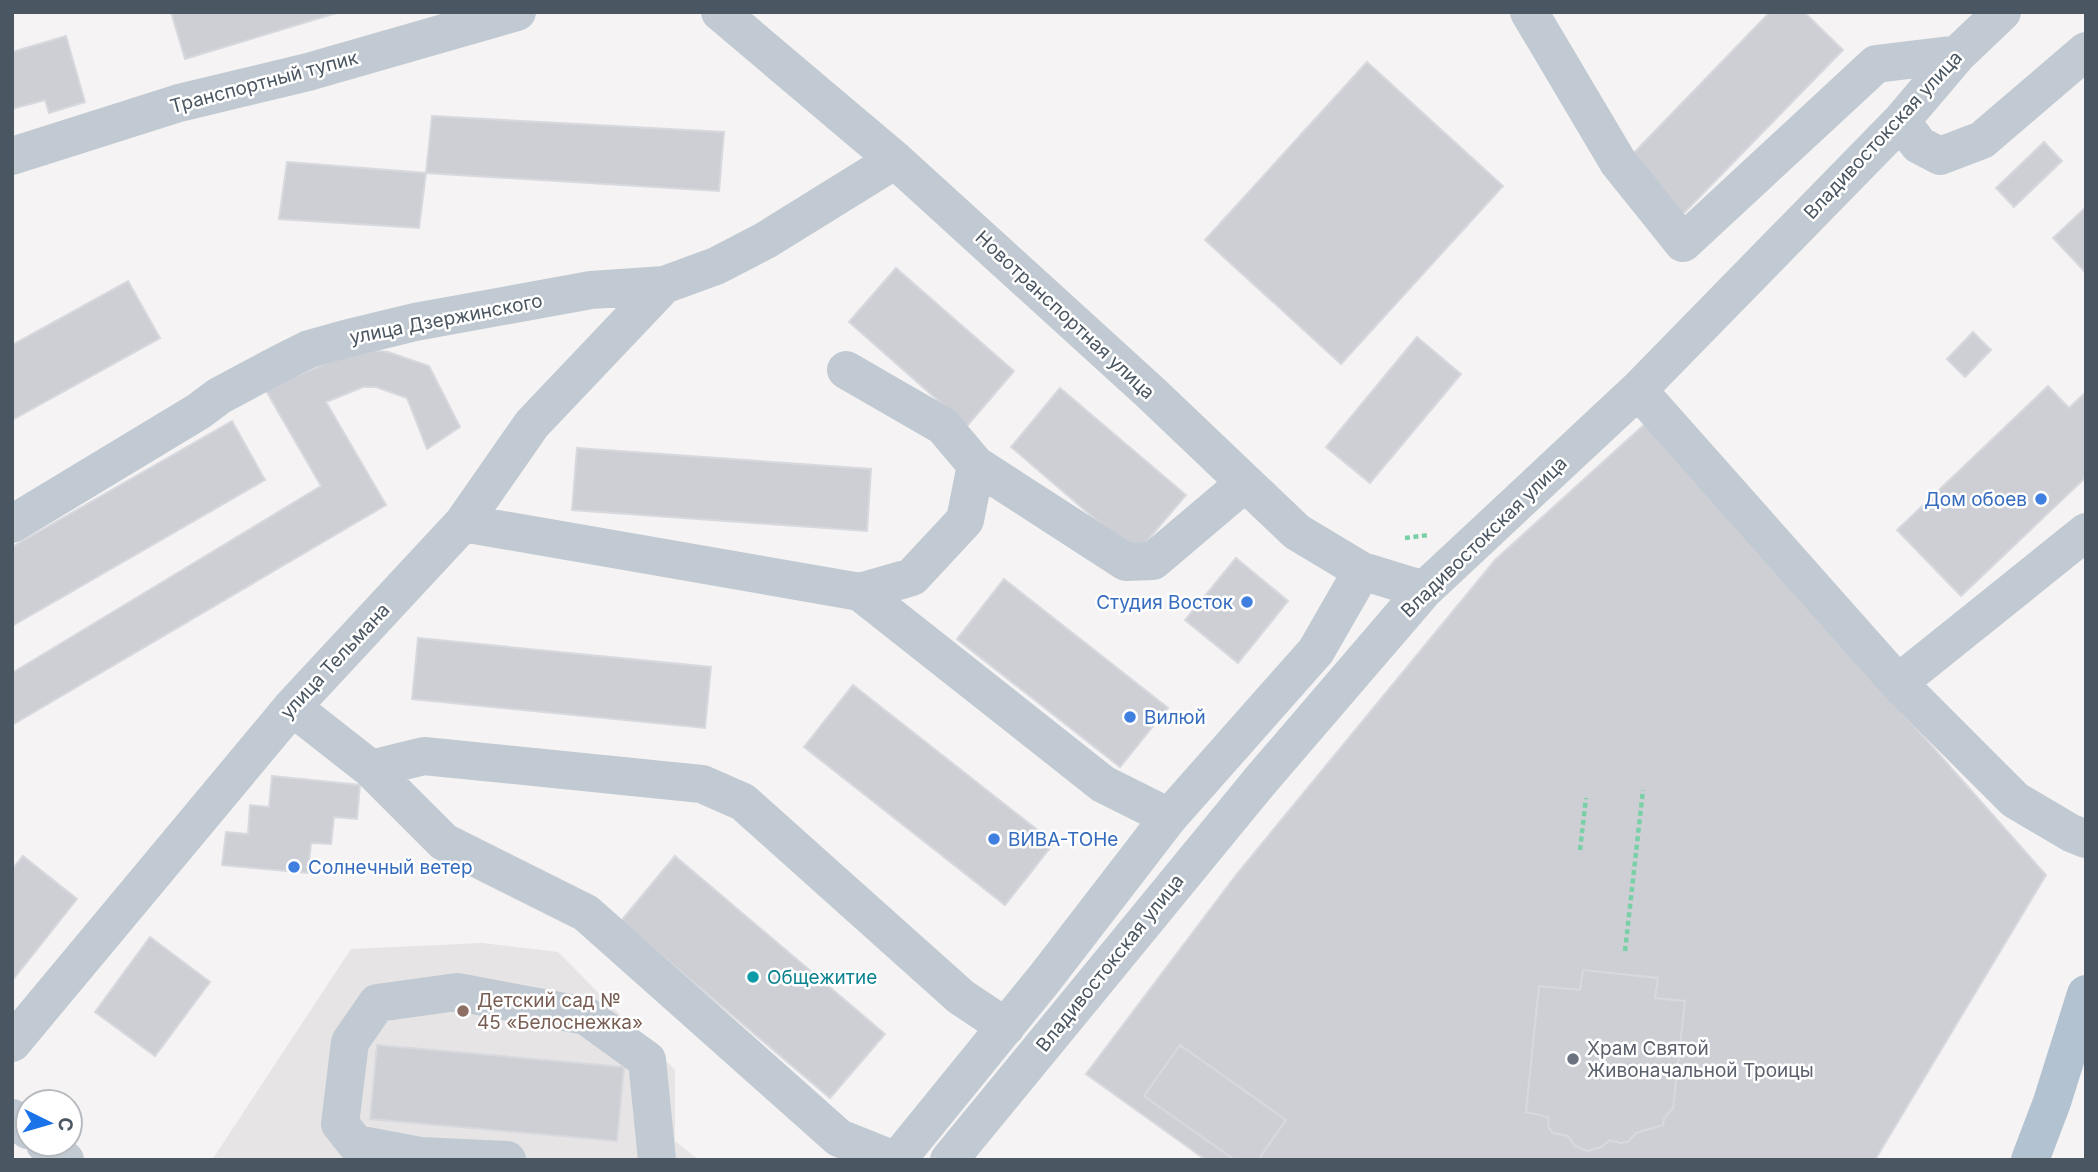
<svg xmlns="http://www.w3.org/2000/svg" width="2098" height="1172" viewBox="0 0 2098 1172" font-family="Inter,sans-serif">
	<style>
		.education { fill: #e6e4e5 }
		.building { fill: #cdcfd5; stroke: #d7d9de; stroke-width: 2 }
		.lines { fill: none; stroke-linecap: round; stroke-linejoin: round }
		.path { stroke: #7ad0a6; stroke-width: 4.5; stroke-dasharray: 5 3.5; stroke-linecap: butt }
		.minor { stroke: #c1cad2; stroke-width: 38 }
		.major { stroke: #b3c2d1; stroke-width: 38 }
		.shop-dot { fill: #3f7fe0; stroke: #fff; stroke-width: 2.5 }
		.culture-dot { fill: #0f9aa8; stroke: #fff; stroke-width: 2.5 }
		.education-dot { fill: #8d6e63; stroke: #fff; stroke-width: 2.5 }
		.worship-dot { fill: #6b7280; stroke: #fff; stroke-width: 2.5 }
		.labels { text-anchor: middle; dominant-baseline: central; stroke-width: 5; stroke-linejoin: round; paint-order: stroke }
		.street-label { font-size: 19px; fill: #4a5661; stroke: #fff }
		.shop-label { font-size: 19px; fill: #366cbe; stroke: #fff; text-anchor: start }
		.culture-label { font-size: 19px; fill: #0d838f; stroke: #fff; text-anchor: start }
		.education-label { font-size: 19px; fill: #785e54; stroke: #fff; text-anchor: start }
		.worship-label { font-size: 19px; fill: #5b616d; stroke: #fff; text-anchor: start }
	</style>
	<rect width="100%" height="100%" fill="#f5f3f3"/>
	<path class="education" d="M 482,943 L 558,952 L 675,1070 L 675,1141 L 699,1160 L 212,1160 L 351,949 Z"/>
	<path class="building" d="M 171,12 L 340,12 L 185,59 Z
		M 1770,12 L 1804,12 L 1843,50 L 1681,216 L 1625,162 Z
		M 66,36 L 85,102 L 49,113 L 45,100 L 12,109 L 12,52 Z
		M 1367,62 L 1503,186 L 1341,364 L 1205,240 Z
		M 432,116 L 724,132 L 719,191 L 426,173 Z
		M 2044,142 L 2062,161 L 2014,207 L 1996,188 Z
		M 287,162 L 426,173 L 419,228 L 279,219 Z
		M 2086,207 L 2086,273 L 2053,238 Z
		M 896,268 L 1014,371 L 967,426 L 849,322 Z
		M 128,281 L 160,338 L 12,420 L 12,345 Z
		M 1973,332 L 1991,350 L 1965,377 L 1947,359 Z
		M 1417,337 L 1461,374 L 1370,483 L 1326,447 Z
		M 360,349 L 388,352 L 429,366 L 460,427 L 427,449 L 407,398 L 376,387 L 363,387 L 326,402 L 386,505 L 12,725 L 12,673 L 321,486 L 265,389 Z
		M 2048,386 L 2069,408 L 2086,392 L 2086,477 L 1961,596 L 1897,530 Z
		M 1060,388 L 1186,495 L 1136,554 L 1011,447 Z
		M 232,421 L 265,480 L 12,626 L 12,547 Z
		M 1646,423 L 2046,875 L 1875,1160 L 1206,1160 L 1086,1074 L 1236,875 L 1495,560 Z
		M 577,448 L 871,469 L 867,531 L 572,510 Z
		M 1236,558 L 1288,601 L 1238,663 L 1185,620 Z
		M 1004,579 L 1168,708 L 1120,767 L 957,639 Z
		M 418,638 L 711,667 L 705,728 L 412,699 Z
		M 853,685 L 1054,843 L 1005,905 L 804,747 Z
		M 272,776 L 360,785 L 357,819 L 334,817 L 331,844 L 311,843 L 308,873 L 222,865 L 226,832 L 248,834 L 250,805 L 269,807 Z
		M 23,856 L 77,899 L 12,981 L 12,869 Z
		M 675,856 L 885,1034 L 830,1098 L 621,921 Z
		M 150,937 L 210,982 L 155,1056 L 95,1012 Z
		M 1583,970 L 1658,978 L 1655,998 L 1685,1001 L 1673,1108 L 1664,1118 L 1663,1125 L 1636,1133 L 1628,1142 L 1620,1143 L 1610,1140 L 1601,1147 L 1587,1151 L 1575,1146 L 1568,1136 L 1553,1133 L 1549,1128 L 1548,1117 L 1526,1112 L 1539,986 L 1580,990 Z
		M 377,1045 L 624,1067 L 617,1141 L 370,1119 Z
		M 1180,1045 L 1286,1120 L 1258,1160 L 1235,1160 L 1144,1096 Z"/>
	<g class="lines">
		<path class="path" d="M 1405,538 L 1429,535
			M 1580,850 L 1586,798
			M 1625,951 L 1643,790"/>
		<path class="minor" d="M 720,12 L 895,160 L 1151,393 L 1297,532 L 1362,571 L 1424,590
			M 1529,12 L 1618,162 L 1683,243 L 1876,64 L 1958,54
			M 1901,121 L 1919,145 L 1940,156 L 1982,140 L 2086,51
			M 12,156 L 179,103 L 308,72 L 517,12
			M 1638,390 L 1898,683 L 2015,800 L 2071,833 L 2086,839
			M 976,465 L 1126,562 L 1153,561 L 1245,483
			M 463,523 L 860,592 L 912,577 L 965,520 L 976,465 L 943,426 L 846,370
			M 12,524 L 199,411 L 219,396 L 279,364 L 309,349 L 345,339 L 415,322 L 591,290 L 664,285 L 716,266 L 766,240 L 895,160
			M 860,592 L 1103,784 L 1169,817
			M 1898,683 L 2086,532
			M 292,707 L 371,769 L 444,842 L 586,913 L 839,1138 L 894,1160
			M 371,769 L 424,756 L 702,784 L 743,802 L 961,997 L 1006,1027
			M 12,1043 L 292,707 L 463,523 L 532,424 L 664,285
			M 12,1118 L 28,1130
			M 45,1144 L 65,1160
			M 507,1160 L 420,1156 L 356,1144 L 340,1124 L 350,1042 L 377,1003 L 457,992 L 586,1016 L 647,1060 L 657,1160
			M 897,1160 L 1045,978 L 1169,817 L 1316,651 L 1362,571
			M 949,1160 L 1260,781 L 1424,590 L 1638,390 L 1901,121 L 1958,54 L 2002,12"/>
		<path class="major" d="M 2030,1160 L 2052,1102 L 2086,994"/>
	</g>
	<g class="shop-dot">
		<circle cx="2041" cy="499" r="7"/>
		<circle cx="1247" cy="602" r="7"/>
		<circle cx="1130" cy="717" r="7"/>
		<circle cx="994" cy="839" r="7"/>
		<circle cx="294" cy="867" r="7"/>
	</g>
	<circle class="culture-dot" cx="753" cy="977" r="7"/>
	<circle class="education-dot" cx="463" cy="1011" r="7"/>
	<circle class="worship-dot" cx="1573" cy="1059" r="7"/>
	<g class="labels">
		<g class="street-label">
			<text transform="translate(264 82) rotate(-15)">Транспортный тупик</text>
			<text transform="translate(1883 135) rotate(-47)">Владивостокская улица</text>
			<text transform="translate(1065 315) rotate(43)">Новотранспортная улица</text>
			<text transform="translate(446 319) rotate(-11)">улица Дзержинского</text>
			<text transform="translate(1484 537) rotate(-44)">Владивостокская улица</text>
			<text transform="translate(335 661) rotate(-47)">улица Тельмана</text>
			<text transform="translate(1110 963) rotate(-51)">Владивостокская улица</text>
		</g>
		<g class="shop-label">
			<text x="2027" y="499" text-anchor="end">Дом обоев</text>
			<text x="1233" y="602" text-anchor="end">Студия Восток</text>
			<text x="1144" y="717">Вилюй</text>
			<text x="1008" y="839">ВИВА-ТОНе</text>
			<text x="308" y="867">Солнечный ветер</text>
		</g>
		<g class="culture-label">
			<text x="767" y="977">Общежитие</text>
		</g>
		<g class="education-label">
			<text x="477" y="1000">Детский сад №<tspan x="477" dy="22">45 «Белоснежка»</tspan></text>
		</g>
		<g class="worship-label">
			<text x="1587" y="1048">Храм Святой<tspan x="1587" dy="22">Живоначальной Троицы</tspan></text>
		</g>
	</g>
	<rect width="2098" height="1172" fill="none" stroke="#4a5661" stroke-width="28"/>
	<g transform="translate(49 1123) rotate(95)"><circle r="33" fill="#ffffff" stroke="#b7bbc0" stroke-width="2"/>
	<path d="M0-5L12 26L0 18L-12 26Z" fill="#1a73e8"/>
	<text y="-10" font-size="19" font-weight="bold" text-anchor="middle" fill="#4a5661">С</text>
	</g>
</svg>
